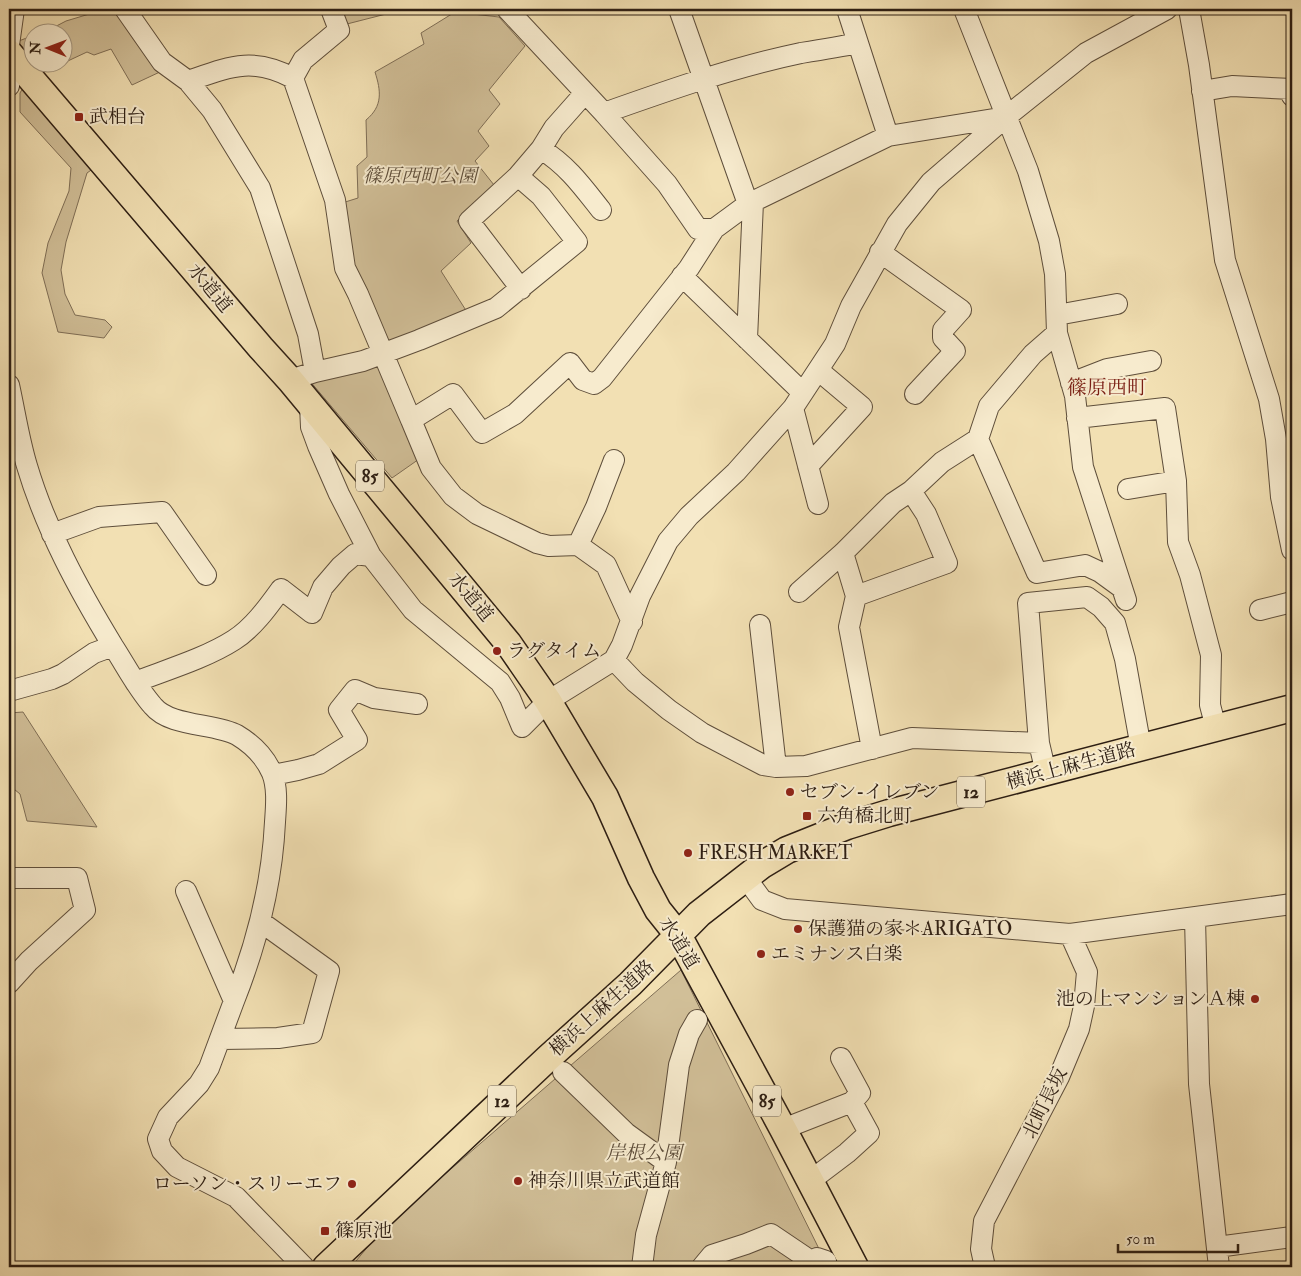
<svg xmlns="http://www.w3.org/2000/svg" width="1301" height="1276" viewBox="0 0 1301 1276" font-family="'IM FELL Double Pica','Noto Serif JP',serif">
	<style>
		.green { fill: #d1bf98; stroke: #7f6e56 }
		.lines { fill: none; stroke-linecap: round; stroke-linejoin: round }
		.minor-casing { stroke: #5e4e3b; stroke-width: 22 }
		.major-casing { stroke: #2d1e13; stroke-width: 29 }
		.minor { stroke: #f7ebce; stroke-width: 20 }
		.major { stroke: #f2e0b3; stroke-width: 26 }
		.poi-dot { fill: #8f2418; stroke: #f7ebce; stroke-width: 2 }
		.labels { text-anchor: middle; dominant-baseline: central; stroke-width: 4; stroke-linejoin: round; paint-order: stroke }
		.shield { fill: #f7ebce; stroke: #6a5c4b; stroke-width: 1 }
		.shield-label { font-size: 18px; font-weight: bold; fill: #2d1e13 }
		.poi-label { font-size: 19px; fill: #2d1e13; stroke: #f7ebce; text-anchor: start }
		.park-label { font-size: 19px; font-style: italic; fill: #5e4e3b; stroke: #f7ebce }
		.street-label { font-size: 19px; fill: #2d1e13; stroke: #f7ebce }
		.neighbourhood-label { font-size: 20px; fill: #7a1f14; stroke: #f7ebce }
	</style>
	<rect width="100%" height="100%" fill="#f2e0b3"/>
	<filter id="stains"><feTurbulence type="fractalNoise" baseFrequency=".004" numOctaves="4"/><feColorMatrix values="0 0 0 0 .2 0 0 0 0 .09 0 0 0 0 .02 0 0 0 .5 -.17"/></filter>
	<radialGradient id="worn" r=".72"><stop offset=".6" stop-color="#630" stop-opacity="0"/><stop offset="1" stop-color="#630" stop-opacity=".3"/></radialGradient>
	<path class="green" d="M 106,9 L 120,9 L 162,71 L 132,85 L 111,49 L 94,55 L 87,52 L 40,74 L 16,42 L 32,36 L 32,62 L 62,62 L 62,32 L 45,32 L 66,21 Z
		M 336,9 L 391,9 L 390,13 L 343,25 Z
		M 455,12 L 499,17 L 525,46 L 489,90 L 500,104 L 478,131 L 489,146 L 475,161 L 494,185 L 457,221 L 471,243 L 441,271 L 467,312 L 386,346 L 352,266 L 342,203 L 358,198 L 357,166 L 367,157 L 366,120 C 383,106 381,91 375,72 L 424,44 L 421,33 Z
		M 24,86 L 94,168 L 87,173 L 66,242 L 61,270 L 65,294 L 75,315 L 105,320 L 112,327 L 104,338 L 58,332 L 42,273 L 48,243 L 69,191 L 71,168 L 20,112 L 20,93 Z
		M 380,361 L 422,457 L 392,478 L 309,380 Z
		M 23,712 L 97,827 L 27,821 L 20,794 L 9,785 L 9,713 Z
		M 681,970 L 828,1267 L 351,1267 L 385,1226 Z"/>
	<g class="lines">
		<defs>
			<path id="minor" d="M 125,9 L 162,62 L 188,81 L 212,110 L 260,188 L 308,334 L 315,372 L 290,380
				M 507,9 L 604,113 L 667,184 L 698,229 L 714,229 L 748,204 L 888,136 L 1006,117
				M 679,9 L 748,204
				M 847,9 L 888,136
				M 964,9 L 1028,171 L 1049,241 L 1055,274 L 1057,333 L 1075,396 L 1083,467 L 1126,600
				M 1189,9 L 1199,65 L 1225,260 L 1269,399 L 1276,439 L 1281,497 L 1292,550
				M 9,45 L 14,9
				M 293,78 L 303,60 L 339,30 L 331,9
				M 188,81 C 229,67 252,56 293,78 L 335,200 L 345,268 L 358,294 L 411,420 L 453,394 L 482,433 L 515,414 L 570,363 L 583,380 L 594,384 L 602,378 L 689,268 L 714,229
				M 9,86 L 12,56
				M 1202,91 L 1232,86 L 1292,89 L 1292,96
				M 604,113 C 669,90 734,67 801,53 C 820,50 839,47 858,43
				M 541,149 C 568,166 582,186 601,210
				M 880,252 L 961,310 L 943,330 L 943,338 L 955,351 L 915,394
				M 682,276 L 803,393
				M 521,289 L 469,221 L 518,176 L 541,149 L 554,128 L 585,93
				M 1057,315 L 1117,304
				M 747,339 L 753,202
				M 315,372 L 363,361 L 419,340 L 496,308 L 577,242 L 541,196 L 518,176
				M 1071,383 L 1107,369 L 1151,361
				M 9,385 C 15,412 19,440 27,466 C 46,530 79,590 113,646 C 126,666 137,688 153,706 C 170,727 215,723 237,735 C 252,744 265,757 272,773 C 278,788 276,807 275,822 C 272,885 257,943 234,1001
				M 310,405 L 311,427 L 318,446 L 339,494 L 371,556
				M 793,408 L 818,504
				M 1077,418 L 1165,408 L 1176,481 L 1178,542 L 1190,575 L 1211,655 L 1210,705 L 1216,728
				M 411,420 L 431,468 L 453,496 L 477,514 L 537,543 L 549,546 L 578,545 L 606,565 L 632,622
				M 978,439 L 1037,573 L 1085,565 L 1100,572 L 1122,588
				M 808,466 L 862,407 L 818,370
				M 1128,489 L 1176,481
				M 52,534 L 99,517 L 162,512 L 206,575
				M 578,545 L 596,507 L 614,460
				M 843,553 L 856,596 L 947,563 L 926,514 L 911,491
				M 799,592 L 843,553 L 893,503 L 911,491 L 942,462 L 978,439 L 989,406 L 1033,354 L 1057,333
				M 856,596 L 849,627 L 872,749
				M 1260,610 L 1292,602
				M 760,625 L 776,767
				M 614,660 L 635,682 L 669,710 L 702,733 L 763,765 L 776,767 L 806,766 L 912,738 L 1039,743
				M 135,682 C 166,670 206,658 234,640 C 253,628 268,607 281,589 L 312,613 L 323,587 L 341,566 L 355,554 L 371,556 L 413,610 L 500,682 L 510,698 L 522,727 L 548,701 L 614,660 L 622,645 L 640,596 L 668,541 L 689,516 L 736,472 L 793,408 L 835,344 L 851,306 L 897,224 L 931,182 L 1006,117 L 1086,53 L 1167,9
				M 9,691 L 52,679 L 63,674 L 94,653 L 113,646
				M 1046,773 L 1039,743 L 1028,603 L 1087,597 L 1101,607 L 1115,623 L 1125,659 L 1141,748
				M 273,775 L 298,770 L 319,764 L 357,740 L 339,710 L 355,690 L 374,698 L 417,704
				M 9,878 L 77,878 L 85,910 L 29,961 L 9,983
				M 746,878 L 762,900 L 785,909 L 1070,934 L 1292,904
				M 186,891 L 234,1001 L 209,1068 L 199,1084 L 168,1117 L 158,1139 L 162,1151 L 177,1167 L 236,1197 L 304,1267
				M 1195,918 L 1199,1084 L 1219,1267
				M 221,1039 L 278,1038 L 312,1033 L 329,971 L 261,922
				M 563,1072 L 626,1133 L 666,1162
				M 783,1129 L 852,1102 L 860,1093 L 841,1058
				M 810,1181 L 847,1153 L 869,1133 L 852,1102
				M 1217,1247 L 1292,1237
				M 642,1267 L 646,1235 L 666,1162 L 679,1065 L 689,1034 L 697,1020
				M 702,1267 L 712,1255 L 746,1244 L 771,1234 L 811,1261 L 817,1258 L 826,1261
				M 985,1267 L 981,1249 L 984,1221 L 1059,1077 L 1079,1029 L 1084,1006 L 1087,972 L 1070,934"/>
			<path id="major" d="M 9,53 L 261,348 L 290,380 L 508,643 L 548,701 L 605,797 L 641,878 L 658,910 L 678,935 L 783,1129 L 855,1267
				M 326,1267 L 548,1058 L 630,984 L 699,914 L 762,865 L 787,850 L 847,826 L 889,813 L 1292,708"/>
		</defs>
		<use href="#minor" class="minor-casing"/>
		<use href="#major" class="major-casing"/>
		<use href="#minor" class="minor"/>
		<use href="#major" class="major"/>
	</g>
	<g class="poi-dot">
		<rect x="74" y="112" width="10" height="10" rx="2.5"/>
		<circle cx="497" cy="651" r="5"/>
		<circle cx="790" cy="792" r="5"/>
		<rect x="802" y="811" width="10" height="10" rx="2.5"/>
		<circle cx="688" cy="853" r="5"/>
		<circle cx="798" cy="929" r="5"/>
		<circle cx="761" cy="954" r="5"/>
		<circle cx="1255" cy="999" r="5"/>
		<circle cx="518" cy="1181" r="5"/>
		<circle cx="352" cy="1184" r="5"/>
		<rect x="320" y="1226" width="10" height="10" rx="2.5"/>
	</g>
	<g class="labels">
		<g class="shield">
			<rect x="356" y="460.5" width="28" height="31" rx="4"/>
			<rect x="957" y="776.5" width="28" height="31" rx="4"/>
			<rect x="488" y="1085.5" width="28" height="31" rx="4"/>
			<rect x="753" y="1085.5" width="28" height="31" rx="4"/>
		</g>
		<g class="shield-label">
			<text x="370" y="476">85</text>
			<text x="971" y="792">12</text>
			<text x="502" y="1101">12</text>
			<text x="767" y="1101">85</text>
		</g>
		<g class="poi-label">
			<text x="89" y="117">武相台</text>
			<text x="507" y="651">ラグタイム</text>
			<text x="800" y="792">セブン-イレブン</text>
			<text x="817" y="816">六角橋北町</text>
			<text x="698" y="853">FRESH MARKET</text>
			<text x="808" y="929">保護猫の家＊ARIGATO</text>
			<text x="771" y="954">エミナンス白楽</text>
			<text x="1245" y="999" text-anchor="end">池の上マンションＡ棟</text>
			<text x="528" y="1181">神奈川県立武道館</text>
			<text x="342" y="1184" text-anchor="end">ローソン・スリーエフ</text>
			<text x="335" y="1231">篠原池</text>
		</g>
		<g class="park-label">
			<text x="420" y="176">篠原西町公園</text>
			<text x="644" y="1153">岸根公園</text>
		</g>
		<g class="street-label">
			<text transform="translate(210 288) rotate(50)">水道道</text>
			<text transform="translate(471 597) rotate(50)">水道道</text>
			<text transform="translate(1071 766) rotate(-15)">横浜上麻生道路</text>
			<text transform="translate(679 943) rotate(58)">水道道</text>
			<text transform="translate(602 1008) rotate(-42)">横浜上麻生道路</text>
			<text transform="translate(1045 1103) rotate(-64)">北町長坂</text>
		</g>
		<g class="neighbourhood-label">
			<text x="1107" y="387">篠原西町</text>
		</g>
	</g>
	<rect width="1301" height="1276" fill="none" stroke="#f2e0b3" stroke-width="30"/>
	<rect x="10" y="10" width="1281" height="1256" fill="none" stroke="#2d1e13" stroke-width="2.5"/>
	<rect x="15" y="15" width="1271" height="1246" fill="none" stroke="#2d1e13"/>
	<g transform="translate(48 48) rotate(271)"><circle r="24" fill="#f7ebce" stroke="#a69983"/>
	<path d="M0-4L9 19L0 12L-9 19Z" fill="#8f2418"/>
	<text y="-8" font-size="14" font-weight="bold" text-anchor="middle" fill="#2d1e13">N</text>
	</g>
	<path d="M1118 1244v8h120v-8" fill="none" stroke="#2d1e13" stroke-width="2.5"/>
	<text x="1126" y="1244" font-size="15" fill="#2d1e13" stroke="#f7ebce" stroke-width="4" paint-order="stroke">50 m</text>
	<rect width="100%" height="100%" filter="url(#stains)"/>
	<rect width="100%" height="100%" fill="url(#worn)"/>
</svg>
